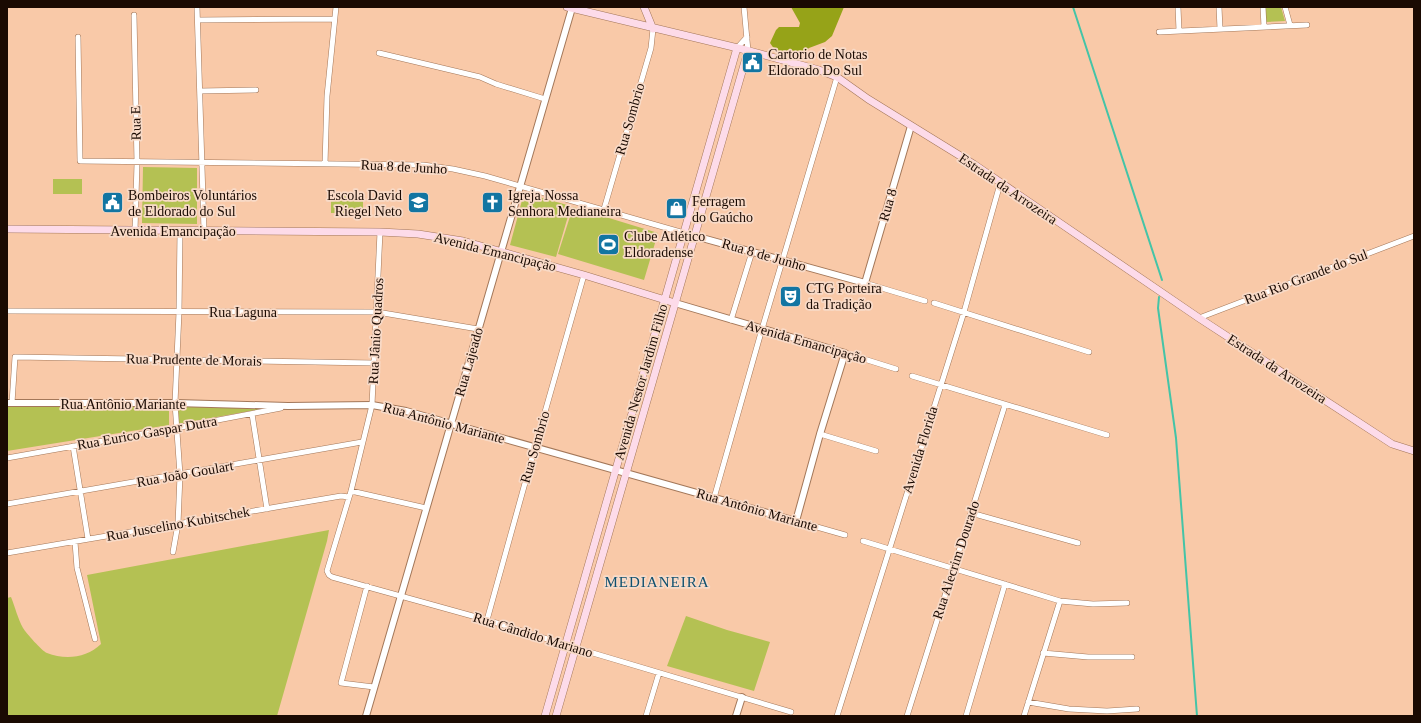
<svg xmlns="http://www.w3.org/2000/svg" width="1421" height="723" viewBox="0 0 1421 723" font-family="'Times New Roman',serif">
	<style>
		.green { fill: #b4c153 }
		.forest { fill: #96a318 }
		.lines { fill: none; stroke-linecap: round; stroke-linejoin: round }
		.stream { stroke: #44c4a7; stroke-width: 2 }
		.minor-casing { stroke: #a37759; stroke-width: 6 }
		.tertiary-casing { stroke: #a37759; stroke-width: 8 }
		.secondary-casing { stroke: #a37759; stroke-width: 8 }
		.minor { stroke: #fff; stroke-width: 5 }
		.tertiary { stroke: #fff; stroke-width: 6 }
		.secondary { stroke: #fddbe9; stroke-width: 7 }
		.labels { text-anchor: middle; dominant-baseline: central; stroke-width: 3.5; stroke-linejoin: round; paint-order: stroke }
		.poi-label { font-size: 14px; fill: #1a0a02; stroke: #f8dac7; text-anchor: start }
		.street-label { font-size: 14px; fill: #1a0a02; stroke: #f8dac7 }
		.neighbourhood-label { font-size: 15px; letter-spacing: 1px; fill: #0f506f; stroke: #f8dac7 }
	</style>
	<rect width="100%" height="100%" fill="#f9c9a8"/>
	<path class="green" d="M 1265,7 L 1281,7 L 1285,21 L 1266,22 Z
		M 143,167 L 197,168 L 197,224 L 142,223 Z
		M 53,179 L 82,179 L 82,194 L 53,194 Z
		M 524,193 L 571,206 L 556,257 L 510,245 Z
		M 331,195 L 363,195 L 363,213 L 331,213 Z
		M 573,207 L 658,233 L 644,280 L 558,254 Z
		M 169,406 L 169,425 L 7,451 L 7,407 Z
		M 176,406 L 262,409 L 177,424 Z
		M 329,530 L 327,541 L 277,716 L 7,716 L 7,598 L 11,597 C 15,607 18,619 23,628 C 26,633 42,651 47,653 C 65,660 87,658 101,644 L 87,575 Z
		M 686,616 L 727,630 L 770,642 L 754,691 L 667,666 Z"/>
	<path class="forest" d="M 791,7 L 844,7 L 832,36 L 825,42 L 809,48 L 799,56 L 775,50 L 770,43 L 776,30 L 779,27 L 799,27 L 800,23 Z"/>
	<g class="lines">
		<path class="stream" d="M 1073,7 L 1162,280
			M 1159,297 L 1158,308 L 1176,438 L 1197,716"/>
		<defs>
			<path id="minor" d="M 197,7 L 204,231
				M 744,7 L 748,51
				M 1178,7 L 1179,31
				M 1219,7 L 1220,29
				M 1263,7 L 1264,27
				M 1285,7 L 1290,25
				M 134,15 L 137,163 L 135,231
				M 198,20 L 335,19
				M 1159,32 L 1307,25
				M 78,37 L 80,161 L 423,165 L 453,169 L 485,176 L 684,233
				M 737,48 L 747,37
				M 379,53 L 480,77 L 496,84 L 545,99
				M 200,91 L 256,90
				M 325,164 L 327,96 L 336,7
				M 604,209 L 651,48 L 653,29
				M 380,232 L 372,405 L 351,491 L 327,571 L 329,575 L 332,577 L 487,620 L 576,648 L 791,712
				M 865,283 L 925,301
				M 934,303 L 1089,352
				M 7,311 L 377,312 L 478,329
				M 1199,318 L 1414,236
				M 731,320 L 752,252
				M 845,353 L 896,369
				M 912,376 L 1107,435
				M 12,403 L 15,357 L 374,363
				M 252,414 L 267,509
				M 820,434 L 876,451
				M 73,446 L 88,539
				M 7,458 L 176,428 L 281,408
				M 351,491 L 426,508
				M 714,498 L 762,329 L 837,77
				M 7,504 L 362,442
				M 971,513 L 1078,543
				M 796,521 L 845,535
				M 863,541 L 1060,601 L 1093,604 L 1127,603
				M 75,542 L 77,568 L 95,639
				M 173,552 L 178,524 L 180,475 L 175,403 L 179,312 L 180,231
				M 7,553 L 341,496 L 349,497
				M 367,586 L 341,683 L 374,687
				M 487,620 L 535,447 L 584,275
				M 1043,653 L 1088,657 L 1132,657
				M 1028,702 L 1069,709 L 1107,711 L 1137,709
				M 646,716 L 659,673
				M 837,716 L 964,312 L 1000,184
				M 907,716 L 1005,405
				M 966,716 L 1005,584
				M 1024,716 L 1060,601"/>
			<path id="tertiary" d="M 684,233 L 865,283 L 911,126
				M 7,403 L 175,403 L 288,406 L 372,405 L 406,411 L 796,521 L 820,434 L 845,353 L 675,303
				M 366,716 L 572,8
				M 736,716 L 742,697"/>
			<path id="secondary" d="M 567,7 L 742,49 L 819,70 L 837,77 L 868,99 L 975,165 L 1199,318 L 1392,444 L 1414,451
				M 644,7 L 653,29
				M 7,229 L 380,232 L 418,234 L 463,241 L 584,275 L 675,303
				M 545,716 L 737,48
				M 556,716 L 748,51"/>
		</defs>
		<use href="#minor" class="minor-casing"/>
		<use href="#tertiary" class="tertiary-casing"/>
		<use href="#secondary" class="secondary-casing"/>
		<use href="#minor" class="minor"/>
		<use href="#tertiary" class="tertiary"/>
		<use href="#secondary" class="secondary"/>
	</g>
	<defs>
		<symbol id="civic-square" viewBox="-11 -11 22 22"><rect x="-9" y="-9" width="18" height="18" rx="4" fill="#1275a2" stroke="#f8dac7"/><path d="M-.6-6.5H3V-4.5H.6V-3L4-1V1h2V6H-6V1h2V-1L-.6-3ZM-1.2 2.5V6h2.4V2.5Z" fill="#fff"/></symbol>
		<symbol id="school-square" viewBox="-11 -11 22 22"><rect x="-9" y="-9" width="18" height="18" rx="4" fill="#1275a2" stroke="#f8dac7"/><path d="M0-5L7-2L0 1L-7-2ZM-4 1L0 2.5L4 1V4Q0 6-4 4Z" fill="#fff"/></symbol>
		<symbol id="church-square" viewBox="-11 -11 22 22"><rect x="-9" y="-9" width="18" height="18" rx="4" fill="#1275a2" stroke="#f8dac7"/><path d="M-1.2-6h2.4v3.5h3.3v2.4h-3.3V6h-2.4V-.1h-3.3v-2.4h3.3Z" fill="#fff"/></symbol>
		<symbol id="shop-square" viewBox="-11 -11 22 22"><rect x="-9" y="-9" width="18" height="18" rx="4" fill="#1275a2" stroke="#f8dac7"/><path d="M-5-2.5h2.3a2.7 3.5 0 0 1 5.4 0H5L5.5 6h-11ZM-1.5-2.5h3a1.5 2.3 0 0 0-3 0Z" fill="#fff"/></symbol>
		<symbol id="stadium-square" viewBox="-11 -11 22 22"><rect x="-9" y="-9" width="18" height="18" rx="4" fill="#1275a2" stroke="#f8dac7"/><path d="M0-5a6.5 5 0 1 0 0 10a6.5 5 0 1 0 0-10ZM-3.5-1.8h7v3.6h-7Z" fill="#fff"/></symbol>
		<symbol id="theatre-square" viewBox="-11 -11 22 22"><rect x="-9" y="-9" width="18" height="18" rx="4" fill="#1275a2" stroke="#f8dac7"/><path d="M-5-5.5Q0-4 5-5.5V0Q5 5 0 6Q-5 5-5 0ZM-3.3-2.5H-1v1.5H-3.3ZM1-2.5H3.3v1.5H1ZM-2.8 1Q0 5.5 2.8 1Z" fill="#fff"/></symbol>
	</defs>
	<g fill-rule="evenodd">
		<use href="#civic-square" x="740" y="50" width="25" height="25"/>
		<use href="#civic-square" x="100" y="190" width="25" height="25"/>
		<use href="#school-square" x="406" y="190" width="25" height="25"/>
		<use href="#church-square" x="480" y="190" width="25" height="25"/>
		<use href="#shop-square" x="664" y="196" width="25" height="25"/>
		<use href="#stadium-square" x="596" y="232" width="25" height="25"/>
		<use href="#theatre-square" x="778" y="284" width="25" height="25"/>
	</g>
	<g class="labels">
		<g class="poi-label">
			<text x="768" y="54">Cartorio de Notas<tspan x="768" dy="16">Eldorado Do Sul</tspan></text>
			<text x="128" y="195">Bombeiros Voluntários<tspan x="128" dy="16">de Eldorado do Sul</tspan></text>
			<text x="402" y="195" text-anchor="end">Escola David<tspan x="402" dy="16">Riegel Neto</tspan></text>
			<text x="508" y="195">Igreja Nossa<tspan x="508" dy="16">Senhora Medianeira</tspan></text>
			<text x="692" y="201">Ferragem<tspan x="692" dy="16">do Gaúcho</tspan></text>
			<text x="624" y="236">Clube Atlético<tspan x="624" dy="16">Eldoradense</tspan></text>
			<text x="806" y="288">CTG Porteira<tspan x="806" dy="16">da Tradição</tspan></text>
		</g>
		<g class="street-label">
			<text transform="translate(630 119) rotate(-74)">Rua Sombrio</text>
			<text transform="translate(136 123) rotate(-91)">Rua E</text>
			<text transform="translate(404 167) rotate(3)">Rua 8 de Junho</text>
			<text transform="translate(1008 189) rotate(34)">Estrada da Arrozeira</text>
			<text transform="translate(888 205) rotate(-74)">Rua 8</text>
			<text x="173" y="231">Avenida Emancipação</text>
			<text transform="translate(495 252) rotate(14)">Avenida Emancipação</text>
			<text transform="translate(764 255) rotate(16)">Rua 8 de Junho</text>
			<text transform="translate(1306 277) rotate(-21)">Rua Rio Grande do Sul</text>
			<text x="243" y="312">Rua Laguna</text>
			<text transform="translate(376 331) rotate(-87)">Rua Jânio Quadros</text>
			<text transform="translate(806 342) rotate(16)">Avenida Emancipação</text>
			<text transform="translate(194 360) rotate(1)">Rua Prudente de Morais</text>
			<text transform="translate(469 362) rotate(-74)">Rua Lajeado</text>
			<text transform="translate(1277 369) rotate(33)">Estrada da Arrozeira</text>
			<text transform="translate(641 382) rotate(-74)">Avenida Nestor Jardim Filho</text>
			<text x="123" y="404">Rua Antônio Mariante</text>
			<text transform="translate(444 423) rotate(15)">Rua Antônio Mariante</text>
			<text transform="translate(147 433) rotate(-10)">Rua Eurico Gaspar Dutra</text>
			<text transform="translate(535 447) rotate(-74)">Rua Sombrio</text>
			<text transform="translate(920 450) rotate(-73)">Avenida Florida</text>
			<text transform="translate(185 474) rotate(-10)">Rua João Goulart</text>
			<text transform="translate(757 510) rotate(16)">Rua Antônio Mariante</text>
			<text transform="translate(178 524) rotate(-10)">Rua Juscelino Kubitschek</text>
			<text transform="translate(956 560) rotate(-72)">Rua Alecrim Dourado</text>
			<text transform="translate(533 635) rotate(17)">Rua Cândido Mariano</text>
		</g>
		<g class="neighbourhood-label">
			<text x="657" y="582">MEDIANEIRA</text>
		</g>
	</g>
	<rect width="1421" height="723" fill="none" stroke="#1a0a02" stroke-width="16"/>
</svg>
